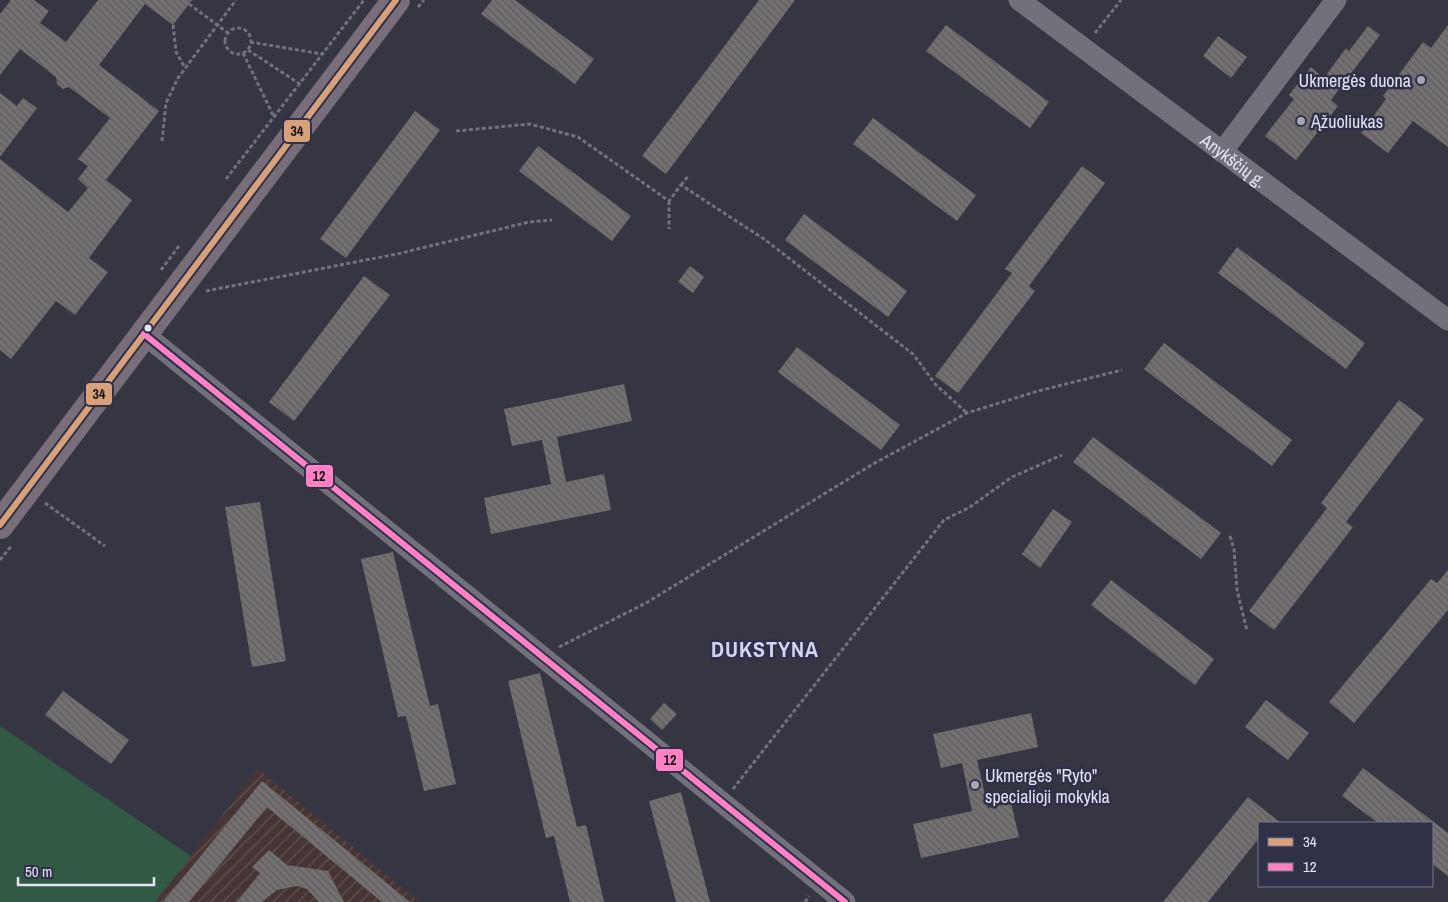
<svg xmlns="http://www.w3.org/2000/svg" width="1448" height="902" viewBox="0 0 1448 902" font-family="'Archivo Narrow',sans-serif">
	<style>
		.industrial { fill: url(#industrial-furrows) }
		.green { fill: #315943 }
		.building { fill: url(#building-back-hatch) }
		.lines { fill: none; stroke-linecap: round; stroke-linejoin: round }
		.path { stroke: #72727e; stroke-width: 3; stroke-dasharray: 4 2.5; stroke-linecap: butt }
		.street { stroke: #71717b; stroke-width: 21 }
		.primary { stroke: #776e7a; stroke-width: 28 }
		.bus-1-casing { stroke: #303049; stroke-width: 10 }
		.bus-2-casing { stroke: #303049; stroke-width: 10 }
		.bus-1 { stroke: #d9a179; stroke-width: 6 }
		.bus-2 { stroke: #ff80c5; stroke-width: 6 }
		.poi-dot { fill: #a6a6b5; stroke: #303049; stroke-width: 2 }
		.bus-dot { fill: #e2e3f3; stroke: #303049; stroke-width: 2 }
		.labels { text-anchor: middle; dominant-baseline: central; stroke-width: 5; stroke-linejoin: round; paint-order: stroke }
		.poi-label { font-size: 18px; fill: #e2e3f3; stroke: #303049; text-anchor: start }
		.street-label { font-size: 18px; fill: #e2e3f3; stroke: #303049 }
		.district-label { font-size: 22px; font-weight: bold; letter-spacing: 1px; fill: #d3d3f4; stroke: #303049 }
		.line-badge { stroke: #303049; stroke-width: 2 }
		.pale-badge-label { font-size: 14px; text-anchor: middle; font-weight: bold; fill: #111 }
	</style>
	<defs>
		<pattern id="industrial-furrows" width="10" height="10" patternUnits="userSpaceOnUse" patternTransform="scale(1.25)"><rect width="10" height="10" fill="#463534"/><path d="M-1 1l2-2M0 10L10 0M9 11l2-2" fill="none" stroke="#605252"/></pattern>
		<pattern id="building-back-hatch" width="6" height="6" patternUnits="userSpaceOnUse" patternTransform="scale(1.25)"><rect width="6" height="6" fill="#747071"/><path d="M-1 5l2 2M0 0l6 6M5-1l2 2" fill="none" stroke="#5e5c5f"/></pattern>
	</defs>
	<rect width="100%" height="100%" fill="#363643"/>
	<path class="industrial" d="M 258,769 L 419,902 L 155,902 Z"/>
	<path class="green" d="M 0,726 L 191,856 L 155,902 L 0,902 Z"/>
	<path class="building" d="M 11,0 L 34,0 L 49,11 L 40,23 L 66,42 L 98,0 L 192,0 L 173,25 L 145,4 L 99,65 L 159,111 L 106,180 L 132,200 L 89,258 L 108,272 L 75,315 L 56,301 L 11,359 L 0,350 L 0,159 L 68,212 L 88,188 L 78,179 L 88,166 L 78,159 L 110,118 L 69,87 L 63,89 L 57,84 L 56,77 L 20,49 L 0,75 L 0,14 Z
		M 492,0 L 515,0 L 594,59 L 575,84 L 481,14 Z
		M 759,0 L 795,0 L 666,174 L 642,156 Z
		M 946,25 L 1049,102 L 1030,128 L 926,51 Z
		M 1448,25 L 1448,147 L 1413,121 L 1388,153 L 1361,133 L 1386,99 L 1383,96 L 1423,42 L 1431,48 Z
		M 1368,26 L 1380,35 L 1331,100 L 1338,106 L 1296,160 L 1265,136 L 1294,99 L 1289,95 L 1311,67 L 1324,78 L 1346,48 L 1349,51 Z
		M 1218,36 L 1247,57 L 1231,78 L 1203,56 Z
		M 0,93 L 17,106 L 23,98 L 37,108 L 0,157 Z
		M 415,111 L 440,130 L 346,258 L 320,239 Z
		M 873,118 L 976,195 L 957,221 L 853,144 Z
		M 538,146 L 631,216 L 612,241 L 519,171 Z
		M 1082,166 L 1105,183 L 1029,286 L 1035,291 L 958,393 L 935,376 L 1012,273 L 1005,269 Z
		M 804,214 L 907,291 L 888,317 L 785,240 Z
		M 1237,247 L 1365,343 L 1346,369 L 1218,273 Z
		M 690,266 L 704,277 L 693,293 L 678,282 Z
		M 364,276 L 390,295 L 294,421 L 269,402 Z
		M 1164,343 L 1292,440 L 1272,466 L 1144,369 Z
		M 797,347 L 900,425 L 881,450 L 778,372 Z
		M 624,384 L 632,421 L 557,437 L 566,482 L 604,474 L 611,510 L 491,534 L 484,498 L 551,484 L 542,440 L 512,446 L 504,409 Z
		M 1399,400 L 1424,419 L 1346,522 L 1353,527 L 1274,630 L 1249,611 L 1327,508 L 1321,503 Z
		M 1093,437 L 1221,533 L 1201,559 L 1073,462 Z
		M 260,502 L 286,661 L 252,667 L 225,507 Z
		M 1053,509 L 1072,522 L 1040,568 L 1022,554 Z
		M 393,552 L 430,706 L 438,704 L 456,784 L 424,791 L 406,716 L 398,717 L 361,559 Z
		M 1448,570 L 1448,610 L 1354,723 L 1329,702 L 1431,579 L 1437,583 Z
		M 1111,580 L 1214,659 L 1195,685 L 1091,605 Z
		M 540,673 L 577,827 L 586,825 L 604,902 L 570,902 L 554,836 L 546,838 L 508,681 Z
		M 63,691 L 129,740 L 111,764 L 45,715 Z
		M 1266,700 L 1309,733 L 1288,760 L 1245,727 Z
		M 664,703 L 677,714 L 662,730 L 650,719 Z
		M 1031,713 L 1038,747 L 977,760 L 988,808 L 1011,803 L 1019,837 L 921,858 L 913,824 L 972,811 L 962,763 L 941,768 L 933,734 Z
		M 1363,768 L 1448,833 L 1448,876 L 1432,864 L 1432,823 L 1378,823 L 1342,796 Z
		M 262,781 L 410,902 L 382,902 L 267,807 L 189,902 L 163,902 Z
		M 681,792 L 710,902 L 676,902 L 649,801 Z
		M 1248,797 L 1281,823 L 1259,823 L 1259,838 L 1208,902 L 1163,902 Z
		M 269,850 L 287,865 L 328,871 L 344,902 L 319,902 L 307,889 L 297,886 L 277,890 L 262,902 L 237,902 L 260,873 L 252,867 Z"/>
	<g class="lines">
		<path class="path" d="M 189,4 L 228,33
			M 418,7 L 424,0
			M 173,25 L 176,52 L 185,68
			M225 41a13 13 0 1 1 26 0a13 13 0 1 1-26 0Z
			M 1095,33 L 1121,0
			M 250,42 L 322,54
			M 248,50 L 300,84
			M 243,53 L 274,117
			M 456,131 L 530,124 L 578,137 L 669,201 L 681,185 L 764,239 L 913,354 L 936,385 L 967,413
			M 162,141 L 166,103 L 178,78 L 236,0
			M 226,179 L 364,0
			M 681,185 L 689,175
			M 669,201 L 669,229
			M 161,270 L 179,246
			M 206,291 L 397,254 L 529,222 L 552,220
			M 45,503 L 105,546
			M 1230,536 L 1234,549 L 1237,590 L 1247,631
			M 0,560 L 12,545
			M 559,647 L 646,603 L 873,464 L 967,413 L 1038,391 L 1122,370
			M 733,789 L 944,520 L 970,507 L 1012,477 L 1062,455
			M 805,902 L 809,896"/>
		<g class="street">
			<path id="s1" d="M 1019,0 L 1448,320"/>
			<path d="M 1222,152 L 1336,0"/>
			<path d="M 144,334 L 845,902"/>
		</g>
		<path class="primary" d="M 0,525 L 396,0"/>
		<defs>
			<path id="bus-1" d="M 0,525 L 396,0"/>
			<path id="bus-2" d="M 144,334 L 845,902"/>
		</defs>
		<use href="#bus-1" class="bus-1-casing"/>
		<use href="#bus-2" class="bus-2-casing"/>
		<use href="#bus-1" class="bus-1"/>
		<use href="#bus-2" class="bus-2"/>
	</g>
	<g class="poi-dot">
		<circle cx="1421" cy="80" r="5"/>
		<circle cx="1301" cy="121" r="5"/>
		<circle cx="975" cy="785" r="5"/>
	</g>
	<circle class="bus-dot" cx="148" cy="328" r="4.5"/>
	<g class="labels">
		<g class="poi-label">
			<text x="1411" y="80" text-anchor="end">Ukmergės duona</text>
			<text x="1311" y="121">Ąžuoliukas</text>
			<text x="985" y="775">Ukmergės "Ryto"<tspan x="985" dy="21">specialioji mokykla</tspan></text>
		</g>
		<g class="street-label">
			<text stroke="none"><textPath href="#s1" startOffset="268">Anykščių g.</textPath></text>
		</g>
		<g class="district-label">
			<text x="765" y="649">DUKSTYNA</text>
		</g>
	</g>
	<g class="line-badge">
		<rect x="283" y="119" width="28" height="24" rx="5" fill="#d9a179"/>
		<rect x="85" y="382" width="28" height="24" rx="5" fill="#d9a179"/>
		<rect x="305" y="464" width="29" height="24" rx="5" fill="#ff80c5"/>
		<rect x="655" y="748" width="29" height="24" rx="5" fill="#ff80c5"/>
	</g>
	<g class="pale-badge-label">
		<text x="297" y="136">34</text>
		<text x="99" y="399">34</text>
		<text x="319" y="481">12</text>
		<text x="670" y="765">12</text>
	</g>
	<rect x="1258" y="822" width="175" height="65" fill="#303049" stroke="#77788d"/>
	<rect x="1268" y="838" width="25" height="8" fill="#d9a179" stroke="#77788d"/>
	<text x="1303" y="847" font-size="15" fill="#e2e3f3">34</text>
	<rect x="1268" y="863" width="25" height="8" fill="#ff80c5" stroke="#77788d"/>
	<text x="1303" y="872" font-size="15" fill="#e2e3f3">12</text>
	<path d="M18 877v8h136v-8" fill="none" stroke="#e2e3f3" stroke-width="2.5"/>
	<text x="25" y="877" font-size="15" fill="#e2e3f3" stroke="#303049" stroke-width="4" paint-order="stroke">50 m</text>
</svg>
